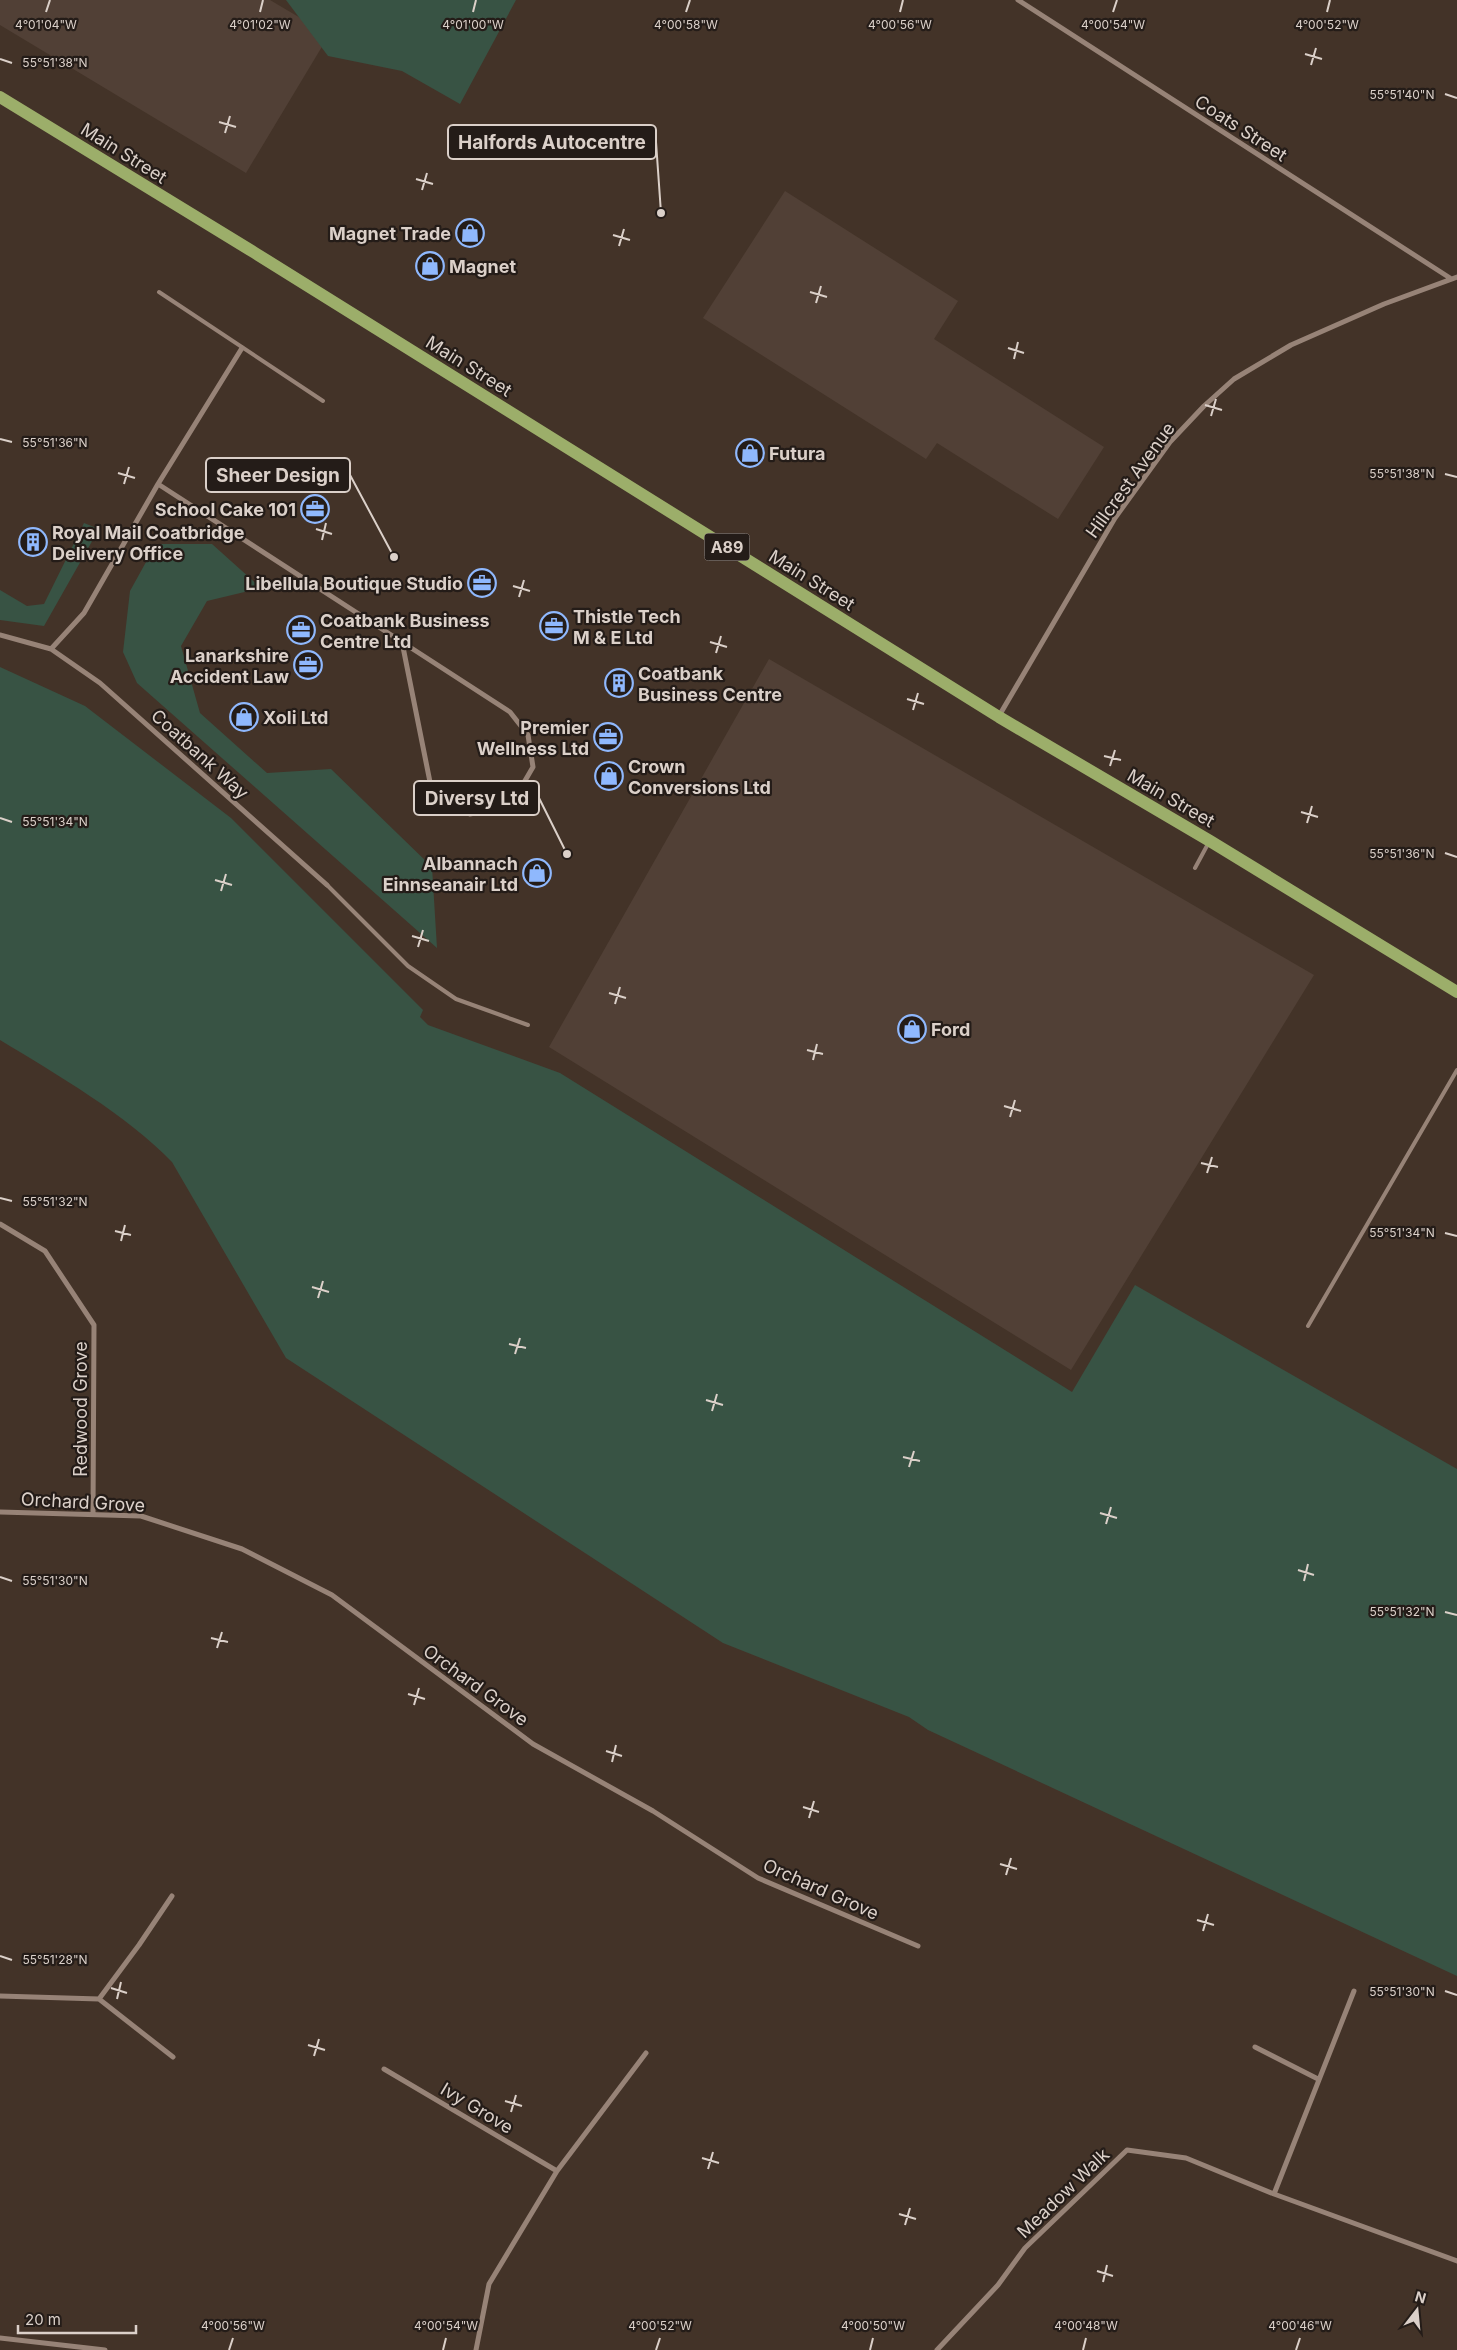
<svg xmlns="http://www.w3.org/2000/svg" width="1457" height="2350" viewBox="0 0 1457 2350" font-family="Inter,sans-serif">
	<style>
		.commercial { fill: #514036 }
		.green { fill: #385344 }
		.lines { fill: none; stroke-linecap: round; stroke-linejoin: round }
		.lane { stroke: #978377; stroke-width: 4 }
		.street { stroke: #978377; stroke-width: 5 }
		.primary { stroke: #9cae6a; stroke-width: 12 }
		.ticks { fill: none; stroke: #dbd0c9; stroke-width: 2 }
		.labels { text-anchor: middle; dominant-baseline: central; stroke-width: 4.5; stroke-linejoin: round; paint-order: stroke }
		.shield { fill: #241c18; stroke: #a49a94; stroke-width: 1 }
		.shield-label { font-size: 16px; font-weight: bold; fill: #dbd0c9 }
		.street-label { font-size: 18px; fill: #dbd0c9; stroke: #241c18 }
		.poi-label { font-size: 18px; font-weight: bold; fill: #dbd0c9; stroke: #241c18; text-anchor: start }
		.ticks-label { font-size: 12px; text-anchor: middle; fill: #dbd0c9; stroke: #241c18; stroke-width: 4.5; stroke-linejoin: round; paint-order: stroke }
		.leader { fill: none; stroke: #dbd0c9; stroke-width: 2 }
		.callout-dot { fill: #dbd0c9; stroke: #241c18; stroke-width: 2 }
		.callout { fill: #241c18; stroke: #dbd0c9; stroke-width: 2 }
		.callout-label { font-size: 19px; text-anchor: middle; font-weight: bold; fill: #dbd0c9 }
	</style>
	<rect width="100%" height="100%" fill="#433328"/>
	<path class="commercial" d="M 0,0 L 270,0 L 329,35 L 246,173 L 0,25 Z
		M 785,191 L 958,301 L 934,339 L 1104,447 L 1058,519 L 937,443 L 926,459 L 703,318 Z
		M 769,659 L 1314,975 L 1071,1370 L 549,1047 Z"/>
	<path class="green" d="M 286,0 L 516,0 L 460,104 L 402,71 L 328,56 Z
		M 84,523 L 99,529 L 44,626 L 0,620 L 0,590 L 27,606 L 44,604 Z
		M 156,544 L 212,544 L 261,588 L 207,601 L 181,646 L 200,713 L 267,773 L 331,769 L 432,867 L 437,948 L 137,683 L 123,652 L 130,591 Z
		M 0,667 L 85,706 L 231,818 L 423,1010 L 420,1017 L 428,1025 L 560,1073 L 1072,1392 L 1135,1285 L 1457,1469 L 1457,1976 L 928,1730 L 909,1717 L 723,1643 L 286,1358 L 172,1162 C 127,1115 56,1074 0,1040 Z"/>
	<g class="lines">
		<path class="lane" d="M 159,292 L 323,401
			M 1195,868 L 1209,842
			M 327,885 L 408,966 L 456,999 L 528,1025
			M 1308,1326 L 1457,1070"/>
		<path class="street" d="M 1018,0 L 1450,278
			M 158,484 L 242,348
			M 0,635 L 51,649 L 84,613 L 158,484 L 402,642
			M 402,642 L 510,712 L 528,735 L 533,767 L 519,791 L 499,808 L 470,814 L 432,792 Z
			M 51,649 L 100,683 L 327,885
			M 999,716 L 1115,518 L 1170,442 L 1204,406 L 1234,379 L 1291,345 L 1384,304 L 1457,277
			M 0,1224 L 45,1251 L 94,1325 L 93,1514
			M 0,1512 L 141,1516 L 242,1549 L 332,1595 L 533,1744 L 653,1811 L 758,1878 L 918,1946
			M 0,1996 L 99,1999 L 139,1945 L 172,1896
			M 99,1999 L 173,2057
			M 1255,2047 L 1318,2079
			M 384,2069 L 557,2171
			M 1274,2194 L 1354,1991
			M 0,2338 L 105,2350
			M 476,2350 L 489,2284 L 557,2171 L 646,2053
			M 937,2350 L 998,2285 L 1025,2248 L 1127,2150 L 1186,2158 L 1274,2194 L 1457,2261"/>
		<path class="primary" d="M 0,97 L 255,253 L 999,717 L 1210,841 L 1457,992"/>
	</g>
	<path class="ticks" d="M 46,12 L 50,0M 260,12 L 263,0M 473,12 L 476,0M 686,12 L 690,0M 900,12 L 903,0M 1113,12 L 1117,0M 1327,12 L 1330,0M 1305,54 L 1322,59M 0,59 L 12,63M 1311,65 L 1316,48M 1445,94 L 1457,98M 219,122 L 236,127M 225,133 L 230,116M 416,179 L 433,184M 422,190 L 427,173M 613,235 L 630,240M 619,246 L 624,229M 810,292 L 827,297M 816,303 L 821,286M 1008,348 L 1024,353M 1014,359 L 1018,342M 1205,405 L 1222,410M 1211,416 L 1216,399M 0,439 L 12,442M 118,473 L 135,478M 1445,474 L 1457,477M 124,484 L 129,467M 316,529 L 332,534M 322,540 L 326,523M 513,586 L 530,591M 519,597 L 524,580M 710,642 L 727,647M 716,653 L 721,636M 907,699 L 924,704M 913,710 L 918,693M 1104,756 L 1121,760M 1110,766 L 1115,750M 1301,812 L 1318,817M 0,818 L 12,822M 1307,823 L 1312,806M 1445,853 L 1457,857M 215,880 L 232,885M 221,891 L 226,874M 412,936 L 429,941M 418,947 L 423,930M 609,993 L 626,998M 615,1004 L 620,987M 807,1050 L 823,1054M 813,1060 L 817,1044M 1004,1106 L 1021,1111M 1010,1117 L 1015,1100M 1201,1163 L 1218,1167M 1207,1173 L 1212,1157M 0,1198 L 12,1201M 115,1231 L 131,1235M 1445,1233 L 1457,1236M 121,1241 L 125,1225M 312,1287 L 329,1292M 318,1298 L 323,1281M 509,1344 L 526,1348M 515,1354 L 520,1338M 706,1400 L 723,1405M 712,1411 L 717,1394M 903,1457 L 920,1461M 909,1467 L 914,1451M 1100,1513 L 1117,1518M 1106,1524 L 1111,1507M 1298,1570 L 1314,1575M 0,1577 L 12,1581M 1304,1581 L 1308,1564M 1445,1612 L 1457,1615M 211,1638 L 228,1642M 217,1648 L 222,1632M 408,1694 L 425,1699M 414,1705 L 419,1688M 606,1751 L 622,1756M 612,1762 L 616,1745M 803,1807 L 819,1812M 809,1818 L 814,1801M 1000,1864 L 1017,1869M 1006,1875 L 1011,1858M 1197,1920 L 1214,1925M 1203,1931 L 1208,1914M 0,1956 L 12,1960M 111,1988 L 127,1993M 1445,1991 L 1457,1995M 117,1999 L 121,1982M 308,2045 L 325,2050M 314,2056 L 319,2039M 505,2101 L 522,2106M 511,2112 L 516,2095M 702,2158 L 719,2163M 708,2169 L 713,2152M 899,2214 L 916,2219M 905,2225 L 910,2208M 1097,2271 L 1113,2276M 1103,2282 L 1107,2265M 229,2350 L 233,2338M 443,2350 L 446,2338M 656,2350 L 660,2338M 870,2350 L 873,2338M 1083,2350 L 1086,2338M 1296,2350 L 1300,2338"/>
	<defs>
		<symbol id="shop-ring" viewBox="-11 -11 22 22"><circle r="9.5" fill="#241c18" stroke="#8fb8fd" stroke-width="1.5"/><path d="M-5-2.5h2.3a2.7 3.5 0 0 1 5.4 0H5L5.5 6h-11ZM-1.5-2.5h3a1.5 2.3 0 0 0-3 0Z" fill="#8fb8fd"/></symbol>
		<symbol id="office-ring" viewBox="-11 -11 22 22"><circle r="9.5" fill="#241c18" stroke="#8fb8fd" stroke-width="1.5"/><path d="M-6-3h4V-5.5h4V-3h4V5H-6ZM-1-4.5V-3h2v-1.5ZM-6 0V1H6V0Z" fill="#8fb8fd"/></symbol>
		<symbol id="building-ring" viewBox="-11 -11 22 22"><circle r="9.5" fill="#241c18" stroke="#8fb8fd" stroke-width="1.5"/><path d="M-4-6H4V6H1V3H-1V6H-4ZM-2.5-4.3h1.7v1.8h-1.7ZM.8-4.3h1.7v1.8H.8ZM-2.5-1h1.7V.8h-1.7ZM.8-1h1.7V.8H.8Z" fill="#8fb8fd"/></symbol>
	</defs>
	<g fill-rule="evenodd">
		<use href="#shop-ring" x="454" y="217" width="32" height="32"/>
		<use href="#shop-ring" x="414" y="250" width="32" height="32"/>
		<use href="#shop-ring" x="734" y="437" width="32" height="32"/>
		<use href="#office-ring" x="299" y="493" width="32" height="32"/>
		<use href="#building-ring" x="17" y="526" width="32" height="32"/>
		<use href="#office-ring" x="466" y="567" width="32" height="32"/>
		<use href="#office-ring" x="538" y="610" width="32" height="32"/>
		<use href="#office-ring" x="285" y="614" width="32" height="32"/>
		<use href="#office-ring" x="292" y="649" width="32" height="32"/>
		<use href="#building-ring" x="603" y="667" width="32" height="32"/>
		<use href="#shop-ring" x="228" y="701" width="32" height="32"/>
		<use href="#office-ring" x="592" y="721" width="32" height="32"/>
		<use href="#shop-ring" x="593" y="760" width="32" height="32"/>
		<use href="#shop-ring" x="521" y="857" width="32" height="32"/>
		<use href="#shop-ring" x="896" y="1013" width="32" height="32"/>
	</g>
	<g class="labels">
		<rect class="shield" x="704.5" y="533.5" width="45" height="27" rx="4"/>
		<g class="shield-label">
			<text x="727" y="547">A89</text>
		</g>
		<g class="street-label">
			<text transform="translate(1241 128) rotate(33)">Coats Street</text>
			<text transform="translate(124 153) rotate(32)">Main Street</text>
			<text transform="translate(469 366) rotate(32)">Main Street</text>
			<text transform="translate(1130 480) rotate(-54)">Hillcrest Avenue</text>
			<text transform="translate(812 580) rotate(32)">Main Street</text>
			<text transform="translate(200 754) rotate(42)">Coatbank Way</text>
			<text transform="translate(1171 798) rotate(30)">Main Street</text>
			<text transform="translate(80 1409) rotate(-90)">Redwood Grove</text>
			<text transform="translate(83 1502) rotate(3)">Orchard Grove</text>
			<text transform="translate(476 1685) rotate(36)">Orchard Grove</text>
			<text transform="translate(821 1889) rotate(24)">Orchard Grove</text>
			<text transform="translate(477 2108) rotate(31)">Ivy Grove</text>
			<text transform="translate(1063 2193) rotate(-44)">Meadow Walk</text>
		</g>
		<g class="poi-label">
			<text x="451" y="233" text-anchor="end">Magnet Trade</text>
			<text x="449" y="266">Magnet</text>
			<text x="769" y="453">Futura</text>
			<text x="296" y="509" text-anchor="end">School Cake 101</text>
			<text x="52" y="532">Royal Mail Coatbridge<tspan x="52" dy="21">Delivery Office</tspan></text>
			<text x="463" y="583" text-anchor="end">Libellula Boutique Studio</text>
			<text x="573" y="616">Thistle Tech<tspan x="573" dy="21">M &amp; E Ltd</tspan></text>
			<text x="320" y="620">Coatbank Business<tspan x="320" dy="21">Centre Ltd</tspan></text>
			<text x="289" y="655" text-anchor="end">Lanarkshire<tspan x="289" dy="21">Accident Law</tspan></text>
			<text x="638" y="673">Coatbank<tspan x="638" dy="21">Business Centre</tspan></text>
			<text x="263" y="717">Xoli Ltd</text>
			<text x="589" y="727" text-anchor="end">Premier<tspan x="589" dy="21">Wellness Ltd</tspan></text>
			<text x="628" y="766">Crown<tspan x="628" dy="21">Conversions Ltd</tspan></text>
			<text x="518" y="863" text-anchor="end">Albannach<tspan x="518" dy="21">Einnseanair Ltd</tspan></text>
			<text x="931" y="1029">Ford</text>
		</g>
	</g>
	<g class="ticks-label">
		<text x="46" y="29">4°01'04"W</text>
		<text x="260" y="29">4°01'02"W</text>
		<text x="473" y="29">4°01'00"W</text>
		<text x="686" y="29">4°00'58"W</text>
		<text x="900" y="29">4°00'56"W</text>
		<text x="1113" y="29">4°00'54"W</text>
		<text x="1327" y="29">4°00'52"W</text>
		<text x="55" y="67">55°51'38"N</text>
		<text x="1402" y="99">55°51'40"N</text>
		<text x="55" y="447">55°51'36"N</text>
		<text x="1402" y="478">55°51'38"N</text>
		<text x="55" y="826">55°51'34"N</text>
		<text x="1402" y="858">55°51'36"N</text>
		<text x="55" y="1206">55°51'32"N</text>
		<text x="1402" y="1237">55°51'34"N</text>
		<text x="55" y="1585">55°51'30"N</text>
		<text x="1402" y="1616">55°51'32"N</text>
		<text x="55" y="1964">55°51'28"N</text>
		<text x="1402" y="1996">55°51'30"N</text>
		<text x="233" y="2330">4°00'56"W</text>
		<text x="446" y="2330">4°00'54"W</text>
		<text x="660" y="2330">4°00'52"W</text>
		<text x="873" y="2330">4°00'50"W</text>
		<text x="1086" y="2330">4°00'48"W</text>
		<text x="1300" y="2330">4°00'46"W</text>
	</g>
	<path class="leader" d="M661 213L656 142M394 557L350 475M567 854L539 798"/>
	<g class="callout-dot">
		<circle cx="661" cy="213" r="5"/>
		<circle cx="394" cy="557" r="5"/>
		<circle cx="567" cy="854" r="5"/>
	</g>
	<g class="callout">
		<rect x="448" y="125" width="208" height="34" rx="5"/>
		<rect x="206" y="458" width="144" height="34" rx="5"/>
		<rect x="414" y="781" width="125" height="34" rx="5"/>
	</g>
	<g class="callout-label">
		<text x="552" y="149">Halfords Autocentre</text>
		<text x="278" y="482">Sheer Design</text>
		<text x="477" y="805">Diversy Ltd</text>
	</g>
	<g transform="translate(1417 2310) rotate(16)" stroke="#241c18" stroke-width="4" paint-order="stroke">
	<path d="M0-4L9 19L0 12L-9 19Z" fill="#dbd0c9"/>
	<text y="-8" font-size="14" font-weight="bold" text-anchor="middle" fill="#dbd0c9">N</text>
	</g>
	<path d="M18 2325v8h118v-8" fill="none" stroke="#dbd0c9" stroke-width="2.5"/>
	<text x="25" y="2325" font-size="15" fill="#dbd0c9" stroke="#241c18" stroke-width="4" paint-order="stroke">20 m</text>
</svg>
